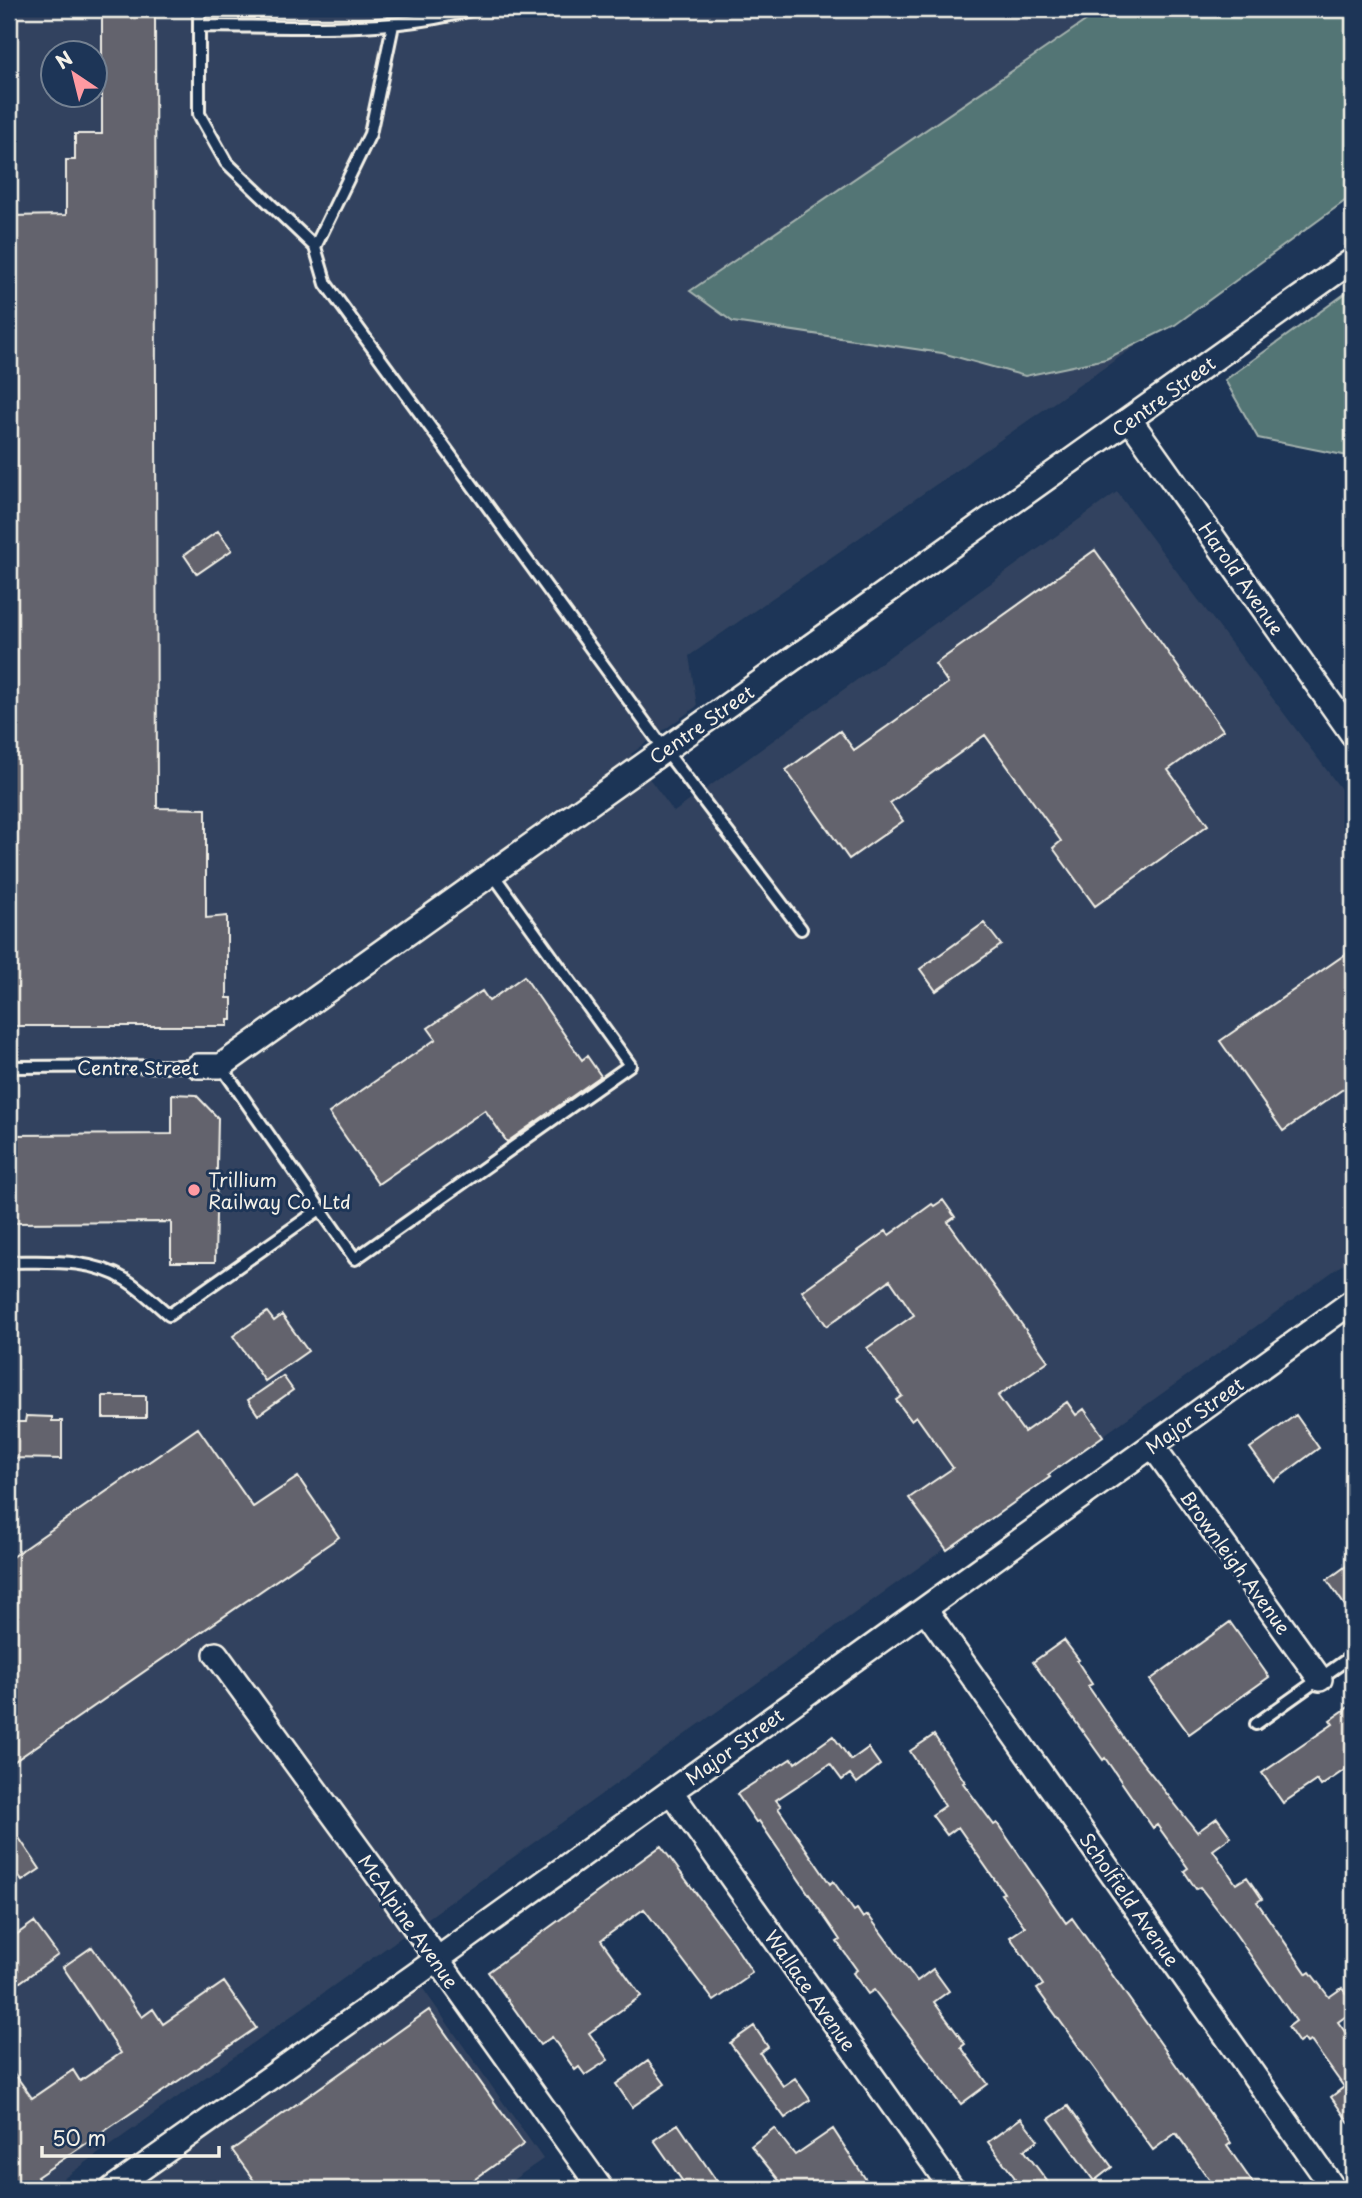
<svg xmlns="http://www.w3.org/2000/svg" width="1362" height="2198" viewBox="0 0 1362 2198" font-family="'Playpen Sans',sans-serif">
	<style>
		.built { fill: #32435e; fill-rule: evenodd }
		.green { fill: #537474; stroke: #a4b2ae; stroke-width: 2 }
		.building { fill: #63646d; stroke: #f4f1e8; stroke-width: 2 }
		.lines { fill: none; stroke-linecap: round; stroke-linejoin: round }
		.lane-casing { stroke: #f4f1e8; stroke-width: 16 }
		.street-casing { stroke: #f4f1e8; stroke-width: 28 }
		.lane { stroke: #1d3557; stroke-width: 10 }
		.street { stroke: #1d3557; stroke-width: 23 }
		.poi-dot { fill: #ff9aa2; stroke: #1d3557; stroke-width: 2.5 }
		.labels { text-anchor: middle; dominant-baseline: central; stroke-width: 6; stroke-linejoin: round; paint-order: stroke }
		.street-label { font-size: 19px; fill: #f4f1e8; stroke: #1d3557 }
		.poi-label { font-size: 19px; fill: #f4f1e8; stroke: #1d3557; text-anchor: start }
	</style>
	<rect width="100%" height="100%" fill="#1d3557"/>
	<filter id="ink" filterUnits="userSpaceOnUse"><feTurbulence type="fractalNoise" baseFrequency=".0143" numOctaves="2"/><feDisplacementMap in="SourceGraphic" scale="14" xChannelSelector="R" yChannelSelector="G"/><feConvolveMatrix kernelMatrix="1 2 1 2 8 2 1 2 1" color-interpolation-filters="sRGB"/></filter>
	<g filter="url(#ink)">
		<path class="built" d="M 9,9 L 1353,9 L 1353,195 L 689,656 L 697,706 L 631,754 L 674,812 L 1117,492 L 1353,805 L 1353,1257 L 49,2189 L 9,2189 ZM 52,52 L 94,52 L 94,94 L 52,94 Z
			M 414,1976 L 543,2159 L 500,2189 L 133,2189 Z"/>
		<path class="green" d="M 1103,9 L 1353,9 L 1353,195 L 1175,325 L 1106,359 L 1025,376 L 942,353 L 733,322 L 690,291 Z
			M 1353,288 L 1353,457 L 1258,438 L 1225,380 Z"/>
		<path class="building" d="M 102,9 L 155,9 L 157,808 L 206,809 L 206,918 L 227,916 L 227,998 L 232,998 L 232,1020 L 228,1020 L 228,1026 L 9,1026 L 9,216 L 66,215 L 66,160 L 75,160 L 75,134 L 102,134 Z
			M 218,531 L 232,550 L 197,574 L 184,555 Z
			M 1095,550 L 1223,730 L 1168,770 L 1208,825 L 1095,906 L 1053,848 L 1061,841 L 985,735 L 890,803 L 903,821 L 849,859 L 786,770 L 840,731 L 854,750 L 948,683 L 935,664 Z
			M 984,923 L 1001,945 L 936,991 L 920,969 Z
			M 1353,949 L 1353,1082 L 1283,1131 L 1220,1041 Z
			M 524,976 L 582,1060 L 587,1056 L 601,1076 L 507,1142 L 485,1110 L 378,1184 L 329,1113 L 436,1039 L 428,1028 L 482,991 L 489,1001 Z
			M 172,1094 L 196,1095 L 218,1118 L 215,1262 L 171,1262 L 171,1222 L 9,1223 L 9,1135 L 172,1134 Z
			M 943,1200 L 955,1217 L 948,1222 L 1048,1361 L 998,1396 L 1024,1432 L 1067,1402 L 1076,1415 L 1084,1409 L 1103,1436 L 1048,1475 L 1050,1477 L 947,1550 L 909,1498 L 953,1468 L 916,1416 L 911,1420 L 896,1400 L 902,1396 L 867,1348 L 914,1315 L 890,1280 L 827,1326 L 802,1291 L 886,1231 L 889,1235 L 932,1204 L 934,1206 Z
			M 267,1312 L 274,1321 L 282,1315 L 308,1351 L 265,1381 L 233,1336 Z
			M 283,1376 L 293,1390 L 258,1415 L 248,1400 Z
			M 103,1396 L 146,1396 L 146,1418 L 103,1418 Z
			M 1296,1415 L 1319,1448 L 1274,1481 L 1250,1448 Z
			M 26,1416 L 52,1417 L 52,1421 L 62,1421 L 62,1459 L 9,1458 L 9,1422 L 25,1422 Z
			M 198,1428 L 253,1507 L 298,1477 L 339,1537 L 9,1765 L 9,1559 Z
			M 1353,1561 L 1353,1617 L 1327,1580 Z
			M 1230,1622 L 1269,1677 L 1189,1734 L 1150,1680 Z
			M 1064,1640 L 1079,1660 L 1077,1661 L 1092,1684 L 1088,1686 L 1130,1747 L 1197,1832 L 1217,1818 L 1231,1837 L 1213,1850 L 1236,1884 L 1247,1877 L 1262,1899 L 1257,1902 L 1307,1974 L 1310,1972 L 1329,1997 L 1342,1988 L 1353,2004 L 1353,2011 L 1338,2022 L 1353,2043 L 1353,2128 L 1331,2097 L 1344,2087 L 1311,2041 L 1307,2043 L 1304,2039 L 1299,2043 L 1288,2027 L 1296,2021 L 1228,1923 L 1200,1887 L 1196,1889 L 1184,1871 L 1188,1868 L 1157,1825 L 1153,1828 L 1105,1758 L 1103,1760 L 1033,1662 Z
			M 1353,1704 L 1353,1764 L 1321,1786 L 1317,1780 L 1283,1803 L 1262,1773 L 1333,1724 L 1330,1720 Z
			M 934,1735 L 965,1782 L 963,1783 L 994,1825 L 997,1823 L 1066,1923 L 1072,1918 L 1166,2051 L 1231,2143 L 1227,2146 L 1257,2189 L 1216,2189 L 1176,2133 L 1153,2150 L 1037,1989 L 1043,1985 L 1010,1937 L 1025,1927 L 1001,1894 L 1004,1893 L 958,1827 L 947,1835 L 932,1815 L 945,1806 L 910,1751 Z
			M 833,1736 L 851,1760 L 868,1748 L 880,1765 L 857,1783 L 850,1774 L 842,1780 L 830,1764 L 776,1800 L 781,1806 L 778,1808 L 830,1884 L 833,1881 L 854,1911 L 857,1909 L 863,1918 L 868,1915 L 917,1981 L 933,1969 L 949,1991 L 934,2002 L 965,2044 L 961,2047 L 988,2084 L 961,2104 L 874,1990 L 868,1994 L 853,1973 L 857,1970 L 837,1942 L 840,1940 L 759,1821 L 756,1822 L 737,1794 L 792,1758 L 795,1763 Z
			M 9,1823 L 40,1869 L 22,1881 L 9,1862 Z
			M 661,1846 L 733,1943 L 752,1972 L 746,1976 L 747,1978 L 714,2001 L 644,1909 L 601,1940 L 641,1996 L 589,2033 L 608,2060 L 585,2075 L 579,2067 L 575,2070 L 552,2037 L 540,2045 L 488,1972 Z
			M 34,1922 L 58,1955 L 9,1990 L 9,1940 Z
			M 92,1947 L 142,2017 L 153,2009 L 163,2024 L 224,1982 L 256,2028 L 37,2177 L 45,2189 L 9,2189 L 9,2066 L 32,2098 L 73,2070 L 80,2081 L 121,2053 L 63,1967 Z
			M 429,2010 L 524,2144 L 461,2189 L 260,2189 L 232,2150 Z
			M 754,2026 L 768,2047 L 760,2053 L 783,2086 L 795,2078 L 809,2098 L 810,2100 L 785,2118 L 730,2043 Z
			M 648,2061 L 665,2084 L 632,2107 L 616,2084 Z
			M 1068,2106 L 1112,2167 L 1094,2181 L 1049,2119 Z
			M 1021,2118 L 1038,2140 L 1024,2150 L 1053,2189 L 1000,2189 L 1015,2178 L 988,2142 Z
			M 678,2124 L 722,2189 L 688,2189 L 654,2140 Z
			M 774,2128 L 795,2155 L 833,2129 L 872,2189 L 786,2189 L 751,2146 Z"/>
		<g class="lines">
			<defs>
				<path id="lane" d="M 199,9 L 199,26 C 288,26 388,34 474,9
					M 393,25 L 370,134 L 315,247 L 326,284 L 665,750 L 801,929
					M 199,26 L 199,114 L 226,162 L 315,247
					M 221,1066 L 355,1259 L 630,1065 L 492,873
					M 9,1067 L 198,1066
					M 9,1262 C 48,1262 91,1258 126,1280 C 142,1290 155,1303 169,1315 L 320,1209
					M 1256,1724 L 1353,1655"/>
				<path id="street" d="M 1130,420 L 1353,735
					M 198,1066 L 221,1066 L 1353,260
					M 1152,1445 L 1320,1679
					M 925,1609 L 1334,2189
					M 216,1654 L 373,1869 L 601,2189
					M 671,1792 L 952,2189
					M 112,2189 L 414,1976 L 1353,1301"/>
			</defs>
			<use href="#lane" class="lane-casing"/>
			<use href="#street" class="street-casing"/>
			<use href="#lane" class="lane"/>
			<use href="#street" class="street"/>
		</g>
	</g>
	<circle class="poi-dot" cx="194" cy="1190" r="7"/>
	<g class="labels">
		<g class="street-label">
			<text transform="translate(1163 396) rotate(-36)">Centre Street</text>
			<text transform="translate(1242 578) rotate(55)">Harold Avenue</text>
			<text transform="translate(701 724) rotate(-35)">Centre Street</text>
			<text x="138" y="1067">Centre Street</text>
			<text transform="translate(1194 1415) rotate(-36)">Major Street</text>
			<text transform="translate(1236 1562) rotate(54)">Brownleigh Avenue</text>
			<text transform="translate(734 1746) rotate(-36)">Major Street</text>
			<text transform="translate(1130 1899) rotate(55)">Scholfield Avenue</text>
			<text transform="translate(409 1921) rotate(55)">McAlpine Avenue</text>
			<text transform="translate(811 1990) rotate(55)">Wallace Avenue</text>
		</g>
		<g class="poi-label">
			<text x="208" y="1179">Trillium<tspan x="208" dy="22">Railway Co. Ltd</tspan></text>
		</g>
	</g>
	<rect width="1362" height="2198" fill="none" stroke="#1d3557" stroke-width="35"/>
	<rect x="18" y="18" width="1327" height="2163" fill="none" stroke="#f4f1e8" stroke-width="2.5" filter="url(#ink)"/>
	<g transform="translate(74 74) rotate(325)"><circle r="33" fill="#1d3557" stroke="#738091" stroke-width="2"/>
	<path d="M0-5L12 26L0 18L-12 26Z" fill="#ff9aa2"/>
	<text y="-10" font-size="19" font-weight="bold" text-anchor="middle" fill="#f4f1e8">N</text>
	</g>
	<path d="M42 2146v10h177v-10" fill="none" stroke="#f4f1e8" stroke-width="3.5"/>
	<text x="52" y="2146" font-size="21" fill="#f4f1e8" stroke="#1d3557" stroke-width="5" paint-order="stroke">50 m</text>
</svg>
